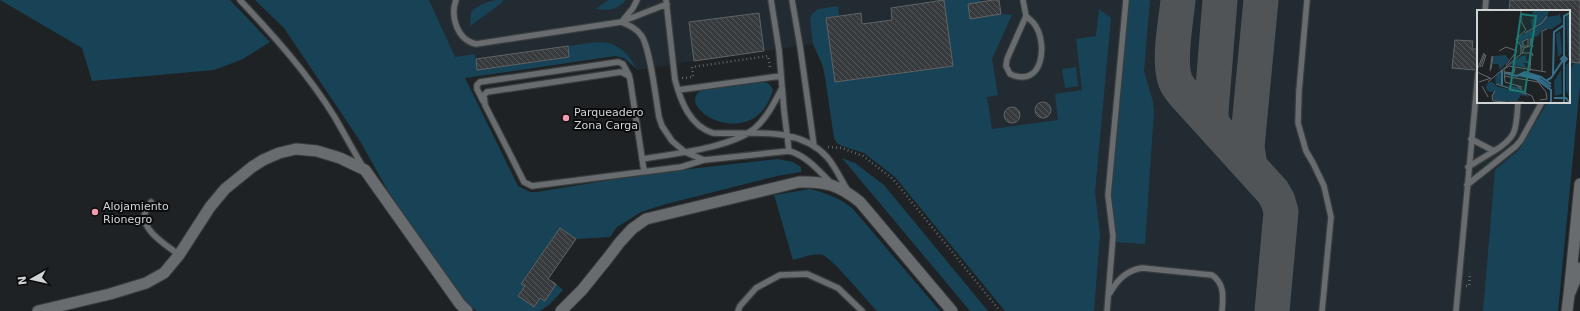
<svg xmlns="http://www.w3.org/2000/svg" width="1580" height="311" viewBox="0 0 1580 311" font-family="'DejaVu Sans',sans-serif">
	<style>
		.built { fill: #222b31; fill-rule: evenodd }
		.grass { fill: #184357 }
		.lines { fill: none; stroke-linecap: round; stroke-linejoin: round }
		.taxiway { stroke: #505456; stroke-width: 35 }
		.building { fill: url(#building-back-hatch); stroke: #5f6365 }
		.service-casing { stroke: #383c3d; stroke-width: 8 }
		.minor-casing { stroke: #383c3d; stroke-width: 13 }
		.path { stroke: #606466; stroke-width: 2.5; stroke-dasharray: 1 3; stroke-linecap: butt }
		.service { stroke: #686c6f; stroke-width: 5.5 }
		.minor { stroke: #686c6f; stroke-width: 11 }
		.poi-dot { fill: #f29aad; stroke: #0a0b0c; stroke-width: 1.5 }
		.labels { text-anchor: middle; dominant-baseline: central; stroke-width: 4; stroke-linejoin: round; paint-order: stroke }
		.poi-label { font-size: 11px; fill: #d1d4d5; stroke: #0a0b0c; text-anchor: start }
		.inset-river { fill: none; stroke: #35708d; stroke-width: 2 }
		.inset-road { fill: none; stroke: #66696b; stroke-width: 1 }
		.view { fill: #197b73; fill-opacity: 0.15; stroke: #197b73; stroke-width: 2 }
		.inset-edge { fill: none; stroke: #d1d4d5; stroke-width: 2 }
	</style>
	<defs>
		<pattern id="building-back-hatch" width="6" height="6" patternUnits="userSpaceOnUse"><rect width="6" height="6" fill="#373b3e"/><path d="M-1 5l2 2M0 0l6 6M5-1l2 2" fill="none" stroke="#535659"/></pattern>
	</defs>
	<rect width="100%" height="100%" fill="#1e2224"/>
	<path class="built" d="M 429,0 L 1580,0 L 1580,81 L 1517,311 L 1070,311 L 963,143 L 900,73 L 835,82 L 829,42 L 764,51 L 759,13 L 689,22 L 694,61 L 638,70 L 632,60 L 617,45 L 598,42 L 600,58 L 464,78 ZM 1478,11 L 1569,11 L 1569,102 L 1478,102 Z"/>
	<path class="grass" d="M 0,0 L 230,0 L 270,42 L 243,59 L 214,70 L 92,81 L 82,48 Z
		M 255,0 L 429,0 L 455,57 L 475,54 L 477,70 L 569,57 L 568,46 C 604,41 617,35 638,70 L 624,58 L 615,56 L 465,78 L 518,186 L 530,192 L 537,192 L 646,174 L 778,159 L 793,162 L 801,167 L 801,172 L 777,176 L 666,204 L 641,212 L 617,227 L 610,237 L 576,239 L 560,228 L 521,283 L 525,286 L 518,296 L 534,307 L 540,298 L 545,301 L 556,284 L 563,290 L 550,304 L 540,311 L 477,311 L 470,307 L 446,276 L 388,191 L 360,141 L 284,28 Z
		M 497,0 L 503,0 L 503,2 L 470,26 L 471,12 C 478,5 486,2 497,0 Z
		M 608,0 L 626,0 C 617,10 608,11 596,9 Z
		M 937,0 L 980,0 L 981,2 L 968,4 L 971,19 L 1001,14 L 1012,15 L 992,59 L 998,95 L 987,97 L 992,129 L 1058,120 L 1055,94 L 1082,90 L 1076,39 L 1096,36 L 1099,9 L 1111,18 L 1095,192 L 1100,234 L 1094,311 L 1005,311 L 895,177 L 864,153 L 842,146 L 837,143 L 834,138 L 825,77 L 822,64 L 813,44 L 810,19 L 812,14 L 818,9 L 838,6 L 839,16 L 826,18 L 835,82 L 953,66 L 944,1 L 937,2 Z
		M 1129,0 L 1150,0 L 1144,71 L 1153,102 L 1154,112 L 1145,244 L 1115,242 L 1111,198 L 1112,185 Z
		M 1575,63 L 1580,63 L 1580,85 L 1558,311 L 1483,311 L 1495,170 L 1519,150 L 1548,102 L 1569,102 L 1569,71 Z
		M 1076,67 L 1078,86 L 1065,88 L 1062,69 Z
		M 761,82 C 768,82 770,84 773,90 C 754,156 671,107 702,90 Z
		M 842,158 L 855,163 L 884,185 L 988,311 L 970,311 Z
		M 810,189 C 826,193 840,198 853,209 L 940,311 L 877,311 C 867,301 833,259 823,255 C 814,252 803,258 793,260 L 774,195 Z"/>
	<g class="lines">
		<path class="taxiway" d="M 1178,0 C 1176,22 1169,55 1174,76 C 1175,83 1180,89 1185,95 L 1273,192 L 1278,201 L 1281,212 L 1272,311
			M 1215,127 L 1212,123 L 1211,112 L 1220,0
			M 1250,166 L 1247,147 L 1261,0"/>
	</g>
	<path class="building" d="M 944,0 L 953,66 L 835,82 L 826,18 L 861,13 L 862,24 L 892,20 L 891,8 Z
		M 993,0 L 999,0 L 1001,14 L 970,19 L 968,4 Z
		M 1510,0 L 1580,0 L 1580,63 L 1569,62 L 1569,11 L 1509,11 Z
		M 759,13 L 764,51 L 694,61 L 689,22 Z
		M 1455,40 L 1473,41 L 1472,49 L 1478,49 L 1478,69 L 1475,70 L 1452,68 Z
		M 568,46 L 569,57 L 477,70 L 476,59 Z
		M1035 110a8 8 0 1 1 16 0a8 8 0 1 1-16 0Z
		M1004 115a8 8 0 1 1 16 0a8 8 0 1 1-16 0Z
		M 560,228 L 576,239 L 548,279 L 556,284 L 545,301 L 540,298 L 534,307 L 518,296 L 525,286 L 521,284 Z"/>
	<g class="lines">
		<defs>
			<path id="service" d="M 240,0 C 274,36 308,74 334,116 C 344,133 353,150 363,167
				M 456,0 C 450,16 457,40 476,44 L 621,22 C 629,25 636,28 641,35 C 650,46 656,100 659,117 L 662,126 L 672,141 L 685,152 L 704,160 L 789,151 C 807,156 818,170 831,183
				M 666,0 L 675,80 C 681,102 690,126 713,133 C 753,135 797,125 827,157 C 835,166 841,180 848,191
				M 771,0 L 779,50 L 784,110 L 789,151
				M 792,0 L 800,46 L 814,146
				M 1023,0 L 1026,16 L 1007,59 L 1006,66 L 1010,74 C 1043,89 1048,44 1035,25 C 1033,21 1029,19 1026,16
				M 1307,0 L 1299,91 L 1298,123 L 1306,151 L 1313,163 L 1324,186 L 1331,217 L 1322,311
				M 1485,11 L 1486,0
				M 623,20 L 633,8 L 637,0
				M 621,22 L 667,4
				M 678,90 L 781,76
				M 483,101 L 477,89 L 477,85 L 480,82 L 618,62 L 623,64 L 629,75
				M 1471,139 L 1494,151 C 1518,137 1516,128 1518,102
				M 642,159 C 672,154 730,148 754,129 C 767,118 774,103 782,88
				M 1468,167 L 1494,151
				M 644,171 L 630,79 L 629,76 L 621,72 L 487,92 L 484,95 L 485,105 L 509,152 L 524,182 L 532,186 L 681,167 L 704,160
				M 1467,185 L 1516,146 L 1521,140 L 1542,102
				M 151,202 C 149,206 146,210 145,213 C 140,230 168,246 179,255
				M 1110,293 C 1117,280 1127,270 1142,268 L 1212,275 C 1225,284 1223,297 1222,311
				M 738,311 L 740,306 L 756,288 L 780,275 L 807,274 L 838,288 L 862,311
				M 1107,311 L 1113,236 L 1108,195 L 1126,0
				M 1456,311 L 1478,73"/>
			<path id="minor" d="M 1569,295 L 1580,184
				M 38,311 L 110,294 L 146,283 L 164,273 L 179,255 L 210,207 L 225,189 L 252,167 L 263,160 L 279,153 L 296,149 L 317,151 L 340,158 L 365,170 L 460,304 L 467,311
				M 561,311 L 582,290 L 607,259 L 620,242 L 632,229 L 646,219 L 799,182 C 825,181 839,185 860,202 L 952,311
				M 1567,311 L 1569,295 L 1580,268"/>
		</defs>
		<use href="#service" class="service-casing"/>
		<use href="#minor" class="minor-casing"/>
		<path class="path" d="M 682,78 L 693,77 L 692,67 L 768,56 L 770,67 L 772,67
			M 828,147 L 842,148 L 863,156 L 893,179 L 1000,311
			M 1466,286 L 1469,286 L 1470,273"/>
		<use href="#service" class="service"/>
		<use href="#minor" class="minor"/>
	</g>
	<g class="poi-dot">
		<circle cx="566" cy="118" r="4"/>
		<circle cx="95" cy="212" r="4"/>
	</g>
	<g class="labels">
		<g class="poi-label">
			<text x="574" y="112">Parqueadero<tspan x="574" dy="13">Zona Carga</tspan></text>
			<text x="103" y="206">Alojamiento<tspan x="103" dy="13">Rionegro</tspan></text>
		</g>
	</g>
	<g transform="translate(1477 10)">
		<rect width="93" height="93" fill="#1e2224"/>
		<path d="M 57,0 L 72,0 L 70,7 L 82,5 L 82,2 L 85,12 L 75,19 L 66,19 L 61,26 L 57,27 L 57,32 L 56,27 L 53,28 L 52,36 L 52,28 L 46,30 L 45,44 L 41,27 L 55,20 L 66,12 L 55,19 L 54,10 L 59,6 L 55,4 ZM 93,5 L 93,46 L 91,46 L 89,7 ZM 83,21 L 85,43 L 81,47 L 79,24 ZM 29,45 L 32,50 L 23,60 L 21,54 L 15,54 L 17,46 ZM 53,45 L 49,46 L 49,51 L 53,51 L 53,53 L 46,53 L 50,58 L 31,54 L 45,46 ZM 93,51 L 93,89 L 89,80 L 89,55 ZM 25,59 L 25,75 L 40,77 L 45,82 L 19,74 L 18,68 ZM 84,60 L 85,84 L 78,86 L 77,71 ZM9 77a5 5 0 1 1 10 0a5 5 0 1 1-10 0ZM 19,76 L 49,84 L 52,87 L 44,85 L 40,91 L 17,91 L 15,85 Z" fill="#184357"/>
		<path class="inset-river" d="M 87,46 L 90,49 L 87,52 L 84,49 ZM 28,63 L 40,66 L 48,62 L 64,67 L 74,74M 46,64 L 61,68 L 74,77M 42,65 L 59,69 L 74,80M 76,65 L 77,22 L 87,15M 70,70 L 74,68 L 86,50M 25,75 L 25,60M 74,79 L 74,93M 77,88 L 89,88 L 93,93M 87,93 L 87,6 L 93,3"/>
		<path class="inset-road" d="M 48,23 L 65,13 L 70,6M 46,36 L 51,36 L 51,29 L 46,31 L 46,38M 22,41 L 29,37 L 40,41 L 29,55M 46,43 L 55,43 L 56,46M 45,44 L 47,38 L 53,36 L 54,28 L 56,37M 3,57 L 8,44M 5,57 L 9,45M 14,59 L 16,46M 0,60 L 7,43M 13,61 L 15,46M 53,61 L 54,43M 65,61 L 65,21 L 70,19M 0,62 L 13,68M 27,62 L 37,63 L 38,58M 27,66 L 61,72 L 69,82 L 70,89 L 63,90M 2,72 L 14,68M 11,72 L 44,44 L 44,36 L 39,29 L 49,20 L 44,11 L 44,0M 19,74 L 49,84M 40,75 L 42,78 L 45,80 L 42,76M 5,76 L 11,87M 45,77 L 28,72 L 27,59 L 32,56 L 69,62M 18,81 L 15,86 L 16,91 L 30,92M 48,83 L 55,86 L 58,93M 31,92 L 47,92"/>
		<path class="view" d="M 44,4 L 59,6 L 48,82 L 33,80 Z"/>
		<rect width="93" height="93" class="inset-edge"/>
	</g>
	<g transform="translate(32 279) rotate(262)" stroke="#0a0b0c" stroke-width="3" paint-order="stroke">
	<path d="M0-3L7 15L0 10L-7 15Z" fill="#d1d4d5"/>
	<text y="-6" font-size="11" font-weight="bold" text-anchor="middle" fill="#d1d4d5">N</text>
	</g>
</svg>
